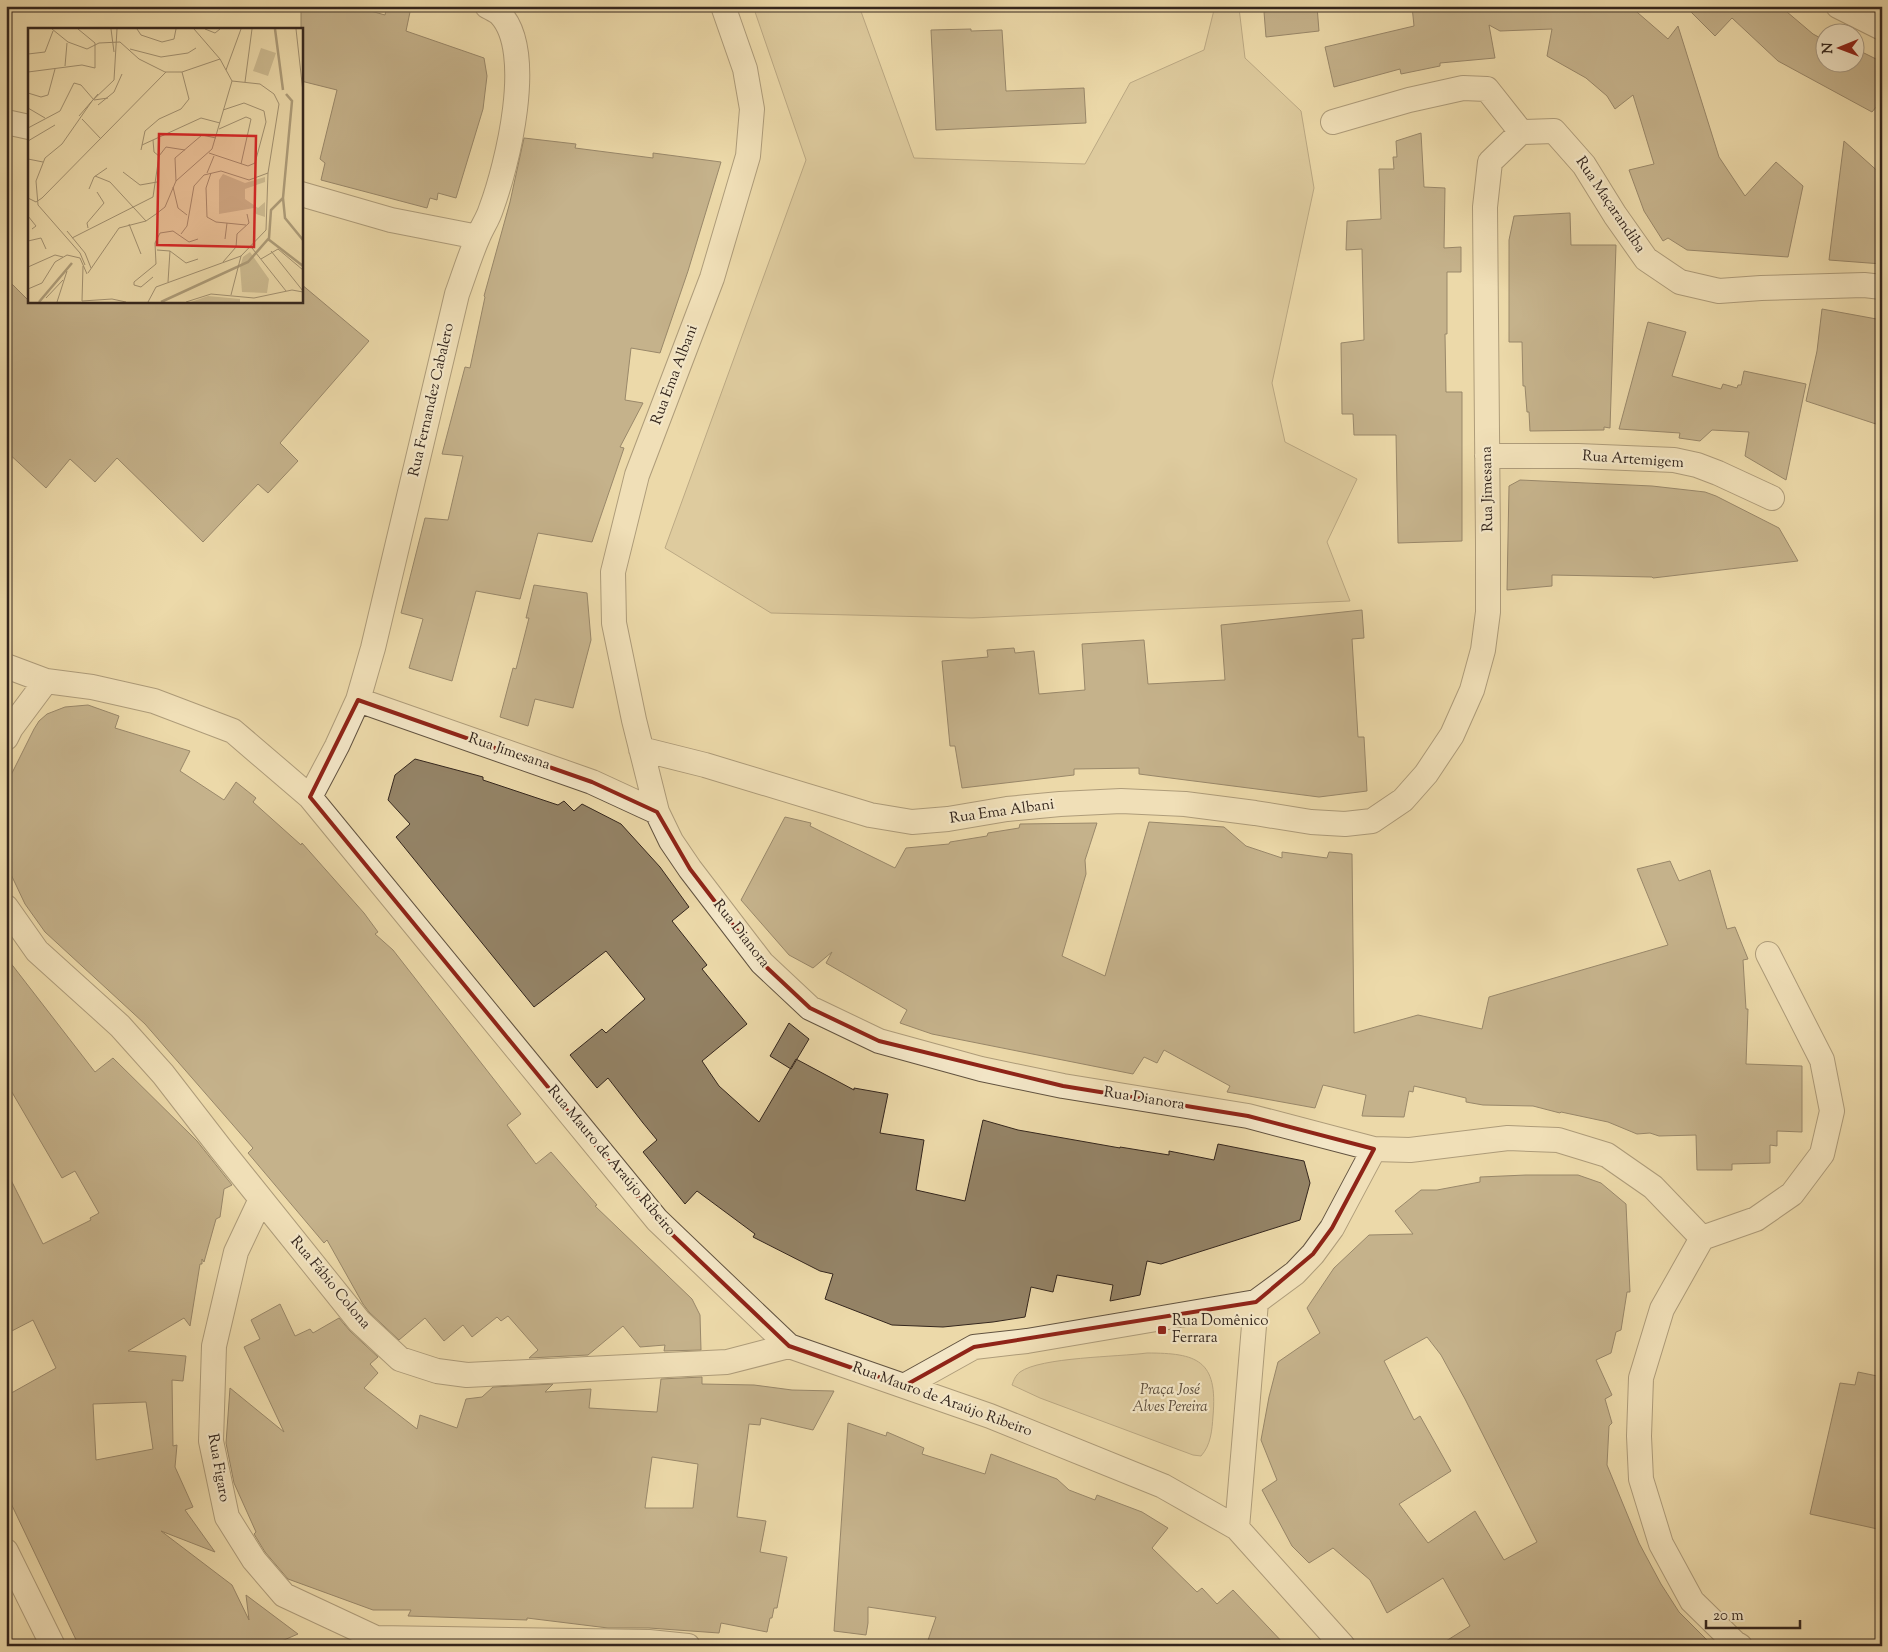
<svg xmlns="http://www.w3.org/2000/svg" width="1888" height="1652" viewBox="0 0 1888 1652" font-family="'Sorts Mill Goudy',serif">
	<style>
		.green { fill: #cdbb91; stroke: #807057 }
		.building { fill: #948366; stroke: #34261d; fill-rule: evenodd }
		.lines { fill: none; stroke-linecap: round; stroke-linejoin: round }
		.street-casing { stroke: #625340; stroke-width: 26 }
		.street { stroke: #f3e6c7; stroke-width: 24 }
		.marked { fill: none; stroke: #8f2418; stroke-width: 4; stroke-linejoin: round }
		.poi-dot { fill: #8f2418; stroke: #f3e6c7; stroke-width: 2 }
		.labels { text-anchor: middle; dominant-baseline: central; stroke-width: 4.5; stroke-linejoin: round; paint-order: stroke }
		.street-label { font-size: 15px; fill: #34261d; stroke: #f3e6c7 }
		.poi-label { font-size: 15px; fill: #34261d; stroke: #f3e6c7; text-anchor: start }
		.park-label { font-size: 15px; font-style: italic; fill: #5a4b3a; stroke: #f3e6c7 }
		.inset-river { fill: none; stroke: #ad9c79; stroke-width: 2.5 }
		.inset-road { fill: none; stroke: #a29171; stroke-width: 1 }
		.view { fill: #d62828; fill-opacity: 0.15; stroke: #d62828; stroke-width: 2.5 }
		.inset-edge { fill: none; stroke: #34261d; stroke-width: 2.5 }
	</style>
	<rect width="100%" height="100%" fill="#ecd9a9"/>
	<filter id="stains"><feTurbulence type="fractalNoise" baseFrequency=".004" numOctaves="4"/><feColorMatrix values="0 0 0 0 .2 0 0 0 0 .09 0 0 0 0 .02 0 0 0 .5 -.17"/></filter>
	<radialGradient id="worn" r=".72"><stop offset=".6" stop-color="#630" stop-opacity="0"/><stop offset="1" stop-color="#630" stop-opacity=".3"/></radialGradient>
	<path class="green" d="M 753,6 L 859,6 L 914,158 L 1085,164 L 1130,83 L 1204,50 L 1215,6 L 1242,6 L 1239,8 L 1245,58 L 1301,111 L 1314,188 L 1272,383 L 1285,442 L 1357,479 L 1327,542 L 1350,601 L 972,618 L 771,613 L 665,548 L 806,160 Z
		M 1147,1353 C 1197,1353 1218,1360 1213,1416 C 1212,1430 1211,1445 1201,1456 L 1193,1455 L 1040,1398 L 1012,1385 C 1014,1380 1015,1376 1020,1372 C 1041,1357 1118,1357 1147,1353 Z"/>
	<path class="building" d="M 301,6 L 353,6 L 385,15 L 387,6 L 388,6 L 410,12 L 406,31 L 484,58 L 487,76 L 483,109 L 456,198 L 438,193 L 437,200 L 430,198 L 427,208 L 321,180 L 325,163 L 320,159 L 337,90 L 301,81 Z
		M 1307,6 L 1317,6 L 1319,31 L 1266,37 L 1264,12 Z
		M 1412,6 L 1630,6 L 1668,39 L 1678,26 L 1719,157 L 1745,196 L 1776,162 L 1803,186 L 1788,257 L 1687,250 L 1668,238 L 1663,241 L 1644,211 L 1629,170 L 1654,164 L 1633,95 L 1615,109 L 1607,96 L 1586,78 L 1547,56 L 1552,29 L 1500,31 L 1489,25 L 1495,58 L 1440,63 L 1440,66 L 1401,74 L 1400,69 L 1334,87 L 1325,47 L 1414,26 Z
		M 1685,6 L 1780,6 L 1813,34 L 1826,41 L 1826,62 L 1856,62 L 1856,49 L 1882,62 L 1882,100 L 1872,112 L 1778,61 L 1732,18 L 1715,36 Z
		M 971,29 L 971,31 L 1002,30 L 1006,91 L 1084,88 L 1086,123 L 936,130 L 931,30 Z
		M 1421,133 L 1424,187 L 1445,188 L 1444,248 L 1461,247 L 1461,272 L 1447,272 L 1447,334 L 1445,334 L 1446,392 L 1462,392 L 1462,541 L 1398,543 L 1396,435 L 1354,435 L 1353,414 L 1342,414 L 1341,343 L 1364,340 L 1362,249 L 1346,250 L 1347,221 L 1381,219 L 1379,169 L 1394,169 L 1393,157 L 1397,157 L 1396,141 Z
		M 524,138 L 576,144 L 575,148 L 653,158 L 653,153 L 721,162 L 688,271 L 660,353 L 631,348 L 625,400 L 643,403 L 620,447 L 624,448 L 592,542 L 538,533 L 520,599 L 476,591 L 452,681 L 409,668 L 423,619 L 401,613 L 425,518 L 448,520 L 463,456 L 442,454 L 465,367 L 470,368 L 485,297 L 484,296 L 510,202 Z
		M 1844,141 L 1882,175 L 1882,264 L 1829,260 Z
		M 1570,213 L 1571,245 L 1616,245 L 1610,428 L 1604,427 L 1604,430 L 1530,431 L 1529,412 L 1527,412 L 1525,386 L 1523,386 L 1522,342 L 1509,342 L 1509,240 L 1514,216 Z
		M 6,278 L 29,301 L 301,301 L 301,284 L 369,341 L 280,443 L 298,461 L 268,493 L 258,484 L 203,542 L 117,458 L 95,482 L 70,459 L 46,488 L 6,451 Z
		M 1822,309 L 1882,320 L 1882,426 L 1806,401 L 1817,351 Z
		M 1648,322 L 1686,332 L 1672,376 L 1721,389 L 1723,384 L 1737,388 L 1738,385 L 1741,385 L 1744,371 L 1806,384 L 1786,480 L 1745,456 L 1749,432 L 1712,430 L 1700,441 L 1679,438 L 1680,433 L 1619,429 Z
		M 1520,480 L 1652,486 L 1705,492 L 1716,496 L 1779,528 L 1798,561 L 1653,578 L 1652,577 L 1552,575 L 1552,586 L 1507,590 L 1509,486 Z
		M 534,585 L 587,593 L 591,640 L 573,708 L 535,699 L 528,726 L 500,717 L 513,668 L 516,669 L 529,618 L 526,618 Z
		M 1362,610 L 1364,638 L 1352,639 L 1358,737 L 1364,737 L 1367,791 L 1319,797 L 1139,774 L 1139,768 L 1074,769 L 1074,775 L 962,788 L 955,746 L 950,746 L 942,661 L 988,657 L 987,650 L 1014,648 L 1015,653 L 1034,651 L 1039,694 L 1085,690 L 1082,644 L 1144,640 L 1148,684 L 1225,680 L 1221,625 Z
		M 88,705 L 119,716 L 115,728 L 190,751 L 180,771 L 224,800 L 236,782 L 256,798 L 253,802 L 301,845 L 302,843 L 364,913 L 378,932 L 375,934 L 393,950 L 521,1114 L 507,1125 L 536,1164 L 551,1152 L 597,1205 L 595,1206 L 692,1299 L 700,1315 L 701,1350 L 664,1351 L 665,1345 L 640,1347 L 623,1326 L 588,1355 L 529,1358 L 538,1350 L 508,1316 L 501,1321 L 497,1317 L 472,1337 L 463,1325 L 444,1341 L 425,1318 L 399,1340 L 369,1312 L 363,1304 L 327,1240 L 324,1243 L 248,1153 L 253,1148 L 145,1024 L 45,932 L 25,904 L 6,864 L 6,785 L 34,729 L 39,721 L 47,714 L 65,707 Z
		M 415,759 L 483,777 L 483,780 L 558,805 L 564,801 L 574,811 L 582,804 L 621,824 L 660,867 L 689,907 L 672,921 L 707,965 L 702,969 L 747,1024 L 702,1061 L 719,1086 L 759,1122 L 796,1059 L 854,1090 L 854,1088 L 888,1094 L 880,1133 L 924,1140 L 916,1190 L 965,1201 L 983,1120 L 1018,1130 L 1120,1148 L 1120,1147 L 1169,1155 L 1169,1151 L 1214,1160 L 1218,1144 L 1304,1161 L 1310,1183 L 1300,1220 L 1161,1264 L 1147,1261 L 1140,1295 L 1110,1301 L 1113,1285 L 1057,1275 L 1053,1292 L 1031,1287 L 1025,1317 L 993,1322 L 943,1327 L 892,1325 L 825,1299 L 833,1274 L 820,1271 L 753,1237 L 755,1234 L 697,1191 L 685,1204 L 643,1152 L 657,1140 L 643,1123 L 608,1078 L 597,1088 L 570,1055 L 602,1029 L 606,1033 L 645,999 L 606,951 L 534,1007 L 396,837 L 410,824 L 388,800 L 395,775 Z
		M 785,817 L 811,823 L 810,826 L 895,868 L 906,848 L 949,844 L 950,842 L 987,836 L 988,833 L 1019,828 L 1020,824 L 1097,823 L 1085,860 L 1086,874 L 1062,956 L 1105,976 L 1149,822 L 1224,827 L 1246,846 L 1282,858 L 1282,852 L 1327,858 L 1329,852 L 1352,854 L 1354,1033 L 1418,1015 L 1482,1029 L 1489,997 L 1668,945 L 1637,869 L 1670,861 L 1679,881 L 1710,870 L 1727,929 L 1735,927 L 1748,959 L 1743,960 L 1746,1009 L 1748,1009 L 1746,1064 L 1802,1066 L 1802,1132 L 1777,1131 L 1777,1146 L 1770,1145 L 1770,1163 L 1732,1164 L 1732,1170 L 1697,1170 L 1696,1135 L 1659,1136 L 1650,1133 L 1637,1134 L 1608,1122 L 1561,1112 L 1560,1113 L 1533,1106 L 1483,1105 L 1466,1102 L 1466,1098 L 1414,1086 L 1413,1092 L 1409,1091 L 1404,1117 L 1362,1116 L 1366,1095 L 1323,1085 L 1315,1108 L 1227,1092 L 1230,1086 L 1164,1050 L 1157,1063 L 1144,1057 L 1133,1074 L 932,1034 L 900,1023 L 907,1010 L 826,963 L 832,952 L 813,968 L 789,955 L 741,900 Z
		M 6,957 L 95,1072 L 113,1058 L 197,1141 L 232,1185 L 224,1189 L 220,1217 L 216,1219 L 204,1262 L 202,1259 L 202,1264 L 200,1264 L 190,1326 L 184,1318 L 128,1351 L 186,1356 L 183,1381 L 172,1380 L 173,1446 L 177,1445 L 175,1467 L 193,1507 L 185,1510 L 215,1552 L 161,1531 L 232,1585 L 249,1620 L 246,1595 L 298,1634 L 270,1646 L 79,1646 L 6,1493 L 6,1396 L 56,1368 L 33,1320 L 6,1334 L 6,1170 L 43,1244 L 91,1220 L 90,1218 L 99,1213 L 75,1171 L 62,1178 L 6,1082 ZM 146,1402 L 153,1449 L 96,1460 L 93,1404 Z
		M 789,1023 L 809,1039 L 791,1069 L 770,1056 Z
		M 1526,1175 L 1578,1175 L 1601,1183 L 1626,1204 L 1630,1292 L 1627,1292 L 1621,1330 L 1616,1332 L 1611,1353 L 1596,1360 L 1612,1395 L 1605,1399 L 1612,1423 L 1609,1426 L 1607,1465 L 1639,1543 L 1661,1584 L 1679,1612 L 1713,1646 L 1438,1646 L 1470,1626 L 1443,1578 L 1387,1613 L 1370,1580 L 1333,1548 L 1309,1563 L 1292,1546 L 1262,1490 L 1277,1480 L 1261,1440 L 1269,1397 L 1278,1362 L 1320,1333 L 1307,1308 L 1334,1268 L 1369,1235 L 1413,1234 L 1395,1211 L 1421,1190 L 1437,1190 L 1480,1182 L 1480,1177 ZM 1427,1337 L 1441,1355 L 1465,1399 L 1537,1542 L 1504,1560 L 1475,1511 L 1428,1543 L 1399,1504 L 1451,1471 L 1420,1416 L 1414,1420 L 1384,1361 Z
		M 280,1304 L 295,1336 L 310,1329 L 313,1333 L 339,1318 L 350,1331 L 378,1357 L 370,1364 L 378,1373 L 364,1388 L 417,1429 L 420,1415 L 457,1428 L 466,1399 L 482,1397 L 493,1387 L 553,1384 L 545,1392 L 591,1389 L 589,1408 L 657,1412 L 661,1379 L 702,1377 L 702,1384 L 754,1385 L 792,1390 L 834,1391 L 813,1430 L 761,1418 L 760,1425 L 749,1424 L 737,1517 L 766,1521 L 760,1552 L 787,1557 L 777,1608 L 774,1608 L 772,1618 L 770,1618 L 767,1632 L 721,1623 L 719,1633 L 649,1628 L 608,1628 L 527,1618 L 527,1620 L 408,1616 L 411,1610 L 373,1610 L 288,1579 L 265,1552 L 254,1534 L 256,1532 L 234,1483 L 226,1443 L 230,1388 L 284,1432 L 244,1347 L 260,1339 L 251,1320 ZM 652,1457 L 698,1464 L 693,1508 L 645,1508 Z
		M 1858,1372 L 1882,1377 L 1882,1530 L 1810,1514 L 1840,1383 L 1855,1385 Z
		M 848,1423 L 886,1436 L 887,1432 L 924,1448 L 922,1454 L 985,1474 L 991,1454 L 1057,1479 L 1069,1490 L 1095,1500 L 1097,1495 L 1142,1512 L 1168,1528 L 1152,1548 L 1197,1592 L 1202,1588 L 1217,1604 L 1233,1590 L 1286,1646 L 926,1646 L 936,1617 L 868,1607 L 868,1623 L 866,1635 L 834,1631 Z"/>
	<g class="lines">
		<defs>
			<path id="street" d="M 723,6 L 745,69 L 752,109 L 748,156 L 712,278 L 637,475 L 613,572 L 614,623 L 634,720 L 657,812 L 671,841 L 690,869 L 762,963 L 810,1008 L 879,1041 L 981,1069 L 1063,1086 L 1248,1116 L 1374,1149 L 1410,1150 L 1508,1138 L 1558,1140 L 1607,1155 L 1653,1187 L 1702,1238
				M 1838,6 L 1882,28
				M 6,122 L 29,127
				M 1333,122 L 1409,100 L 1463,88 L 1487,89 L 1521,132
				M 1521,132 L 1554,131 L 1584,165 L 1615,215 L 1646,259 L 1680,282 L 1719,291 L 1761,288 L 1864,285 L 1882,287
				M 301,194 L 391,220 L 478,237
				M 1487,456 L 1578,456 L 1674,460 L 1697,465 L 1718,473 L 1772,498
				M 6,666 L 46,681 L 92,687 L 154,701 L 233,731 L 310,797 L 657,1220 L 789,1346 L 990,1416 L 1163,1486 L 1237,1528 L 1343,1646
				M 358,700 L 592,782 L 657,812
				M 6,738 L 11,728 L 46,681
				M 641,749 L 705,765 L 870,815 L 912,822 L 948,819 L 1007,809 L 1060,804 L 1121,801 L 1185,804 L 1255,813 L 1311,822 L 1345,824 L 1372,821 L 1403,800 L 1426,774 L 1452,735 L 1472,690 L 1483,650 L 1488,612 L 1488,543 L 1485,207 L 1490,162 L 1521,132
				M 310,797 L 337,746 L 358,700 L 373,648 L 457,294 C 464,275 470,255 478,237 C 482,227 488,219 491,209 C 507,166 536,51 500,14 C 497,11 491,8 487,6
				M 6,907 L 37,951 L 120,1026 L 163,1074 L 221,1149 L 359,1321 L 400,1359 L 437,1371 L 467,1375 L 727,1362 L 789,1346
				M 261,1199 L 236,1252 L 214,1346 L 211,1441 L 227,1517 L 254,1560 L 284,1595 L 376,1638
				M 904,1386 L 974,1347 L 1027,1341 L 1256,1302 L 1295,1273 L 1313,1254 L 1332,1228 L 1374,1149
				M 1237,1528 L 1256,1302
				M 6,1551 L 53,1646
				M 370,1646 L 376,1638 L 649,1642 L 688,1646
				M 1740,1646 L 1735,1643 L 1692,1601 L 1661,1544 L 1641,1479 L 1639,1436 L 1641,1378 L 1662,1309 L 1702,1238 L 1756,1219 L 1792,1194 L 1822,1154 L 1832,1111 L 1822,1060 L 1768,954"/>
		</defs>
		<use href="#street" class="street-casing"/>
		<use href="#street" class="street"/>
	</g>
	<path d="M0 0H1888V1652H0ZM 358,700 L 592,782 L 657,812 L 690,869 L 762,963 L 810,1008 L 879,1041 L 1063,1086 L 1248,1116 L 1374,1149 L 1332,1228 L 1313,1254 L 1256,1302 L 974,1347 L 904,1386 L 789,1346 L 657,1220 L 310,797 Z" fill="#ecd9a9" fill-opacity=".55" fill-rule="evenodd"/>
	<path class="marked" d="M 358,700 L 592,782 L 657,812 L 690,869 L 762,963 L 810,1008 L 879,1041 L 1063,1086 L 1248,1116 L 1374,1149 L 1332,1228 L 1313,1254 L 1256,1302 L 974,1347 L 904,1386 L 789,1346 L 657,1220 L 310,797 Z"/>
	<rect class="poi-dot" x="1157" y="1325" width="10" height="10" rx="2.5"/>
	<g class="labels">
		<g class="street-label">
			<text transform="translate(1610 205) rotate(56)">Rua Maçarandiba</text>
			<text transform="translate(675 375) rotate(-69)">Rua Ema Albani</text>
			<text transform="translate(432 400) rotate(-77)">Rua Fernandez Cabalero</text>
			<text transform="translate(1633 460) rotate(4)">Rua Artemigem</text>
			<text transform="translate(1488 489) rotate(-91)">Rua Jimesana</text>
			<text transform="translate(509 752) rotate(19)">Rua Jimesana</text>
			<text transform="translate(1002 812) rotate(-8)">Rua Ema Albani</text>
			<text transform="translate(741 934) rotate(52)">Rua Dianora</text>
			<text transform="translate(1144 1099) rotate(9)">Rua Dianora</text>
			<text transform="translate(611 1161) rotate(50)">Rua Mauro de Araújo Ribeiro</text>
			<text transform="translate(330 1283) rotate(50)">Rua Fábio Colona</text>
			<text transform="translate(942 1400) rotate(20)">Rua Mauro de Araújo Ribeiro</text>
			<text transform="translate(218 1468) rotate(80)">Rua Figaro</text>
		</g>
		<g class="poi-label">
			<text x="1172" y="1321">Rua Domênico<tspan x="1172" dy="17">Ferrara</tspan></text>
		</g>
		<g class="park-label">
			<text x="1170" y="1390">Praça José<tspan x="1170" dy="17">Alves Pereira</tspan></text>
		</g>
	</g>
	<g transform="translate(28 28)">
		<rect width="275" height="275" fill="#ecd9a9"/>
		<path d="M 233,20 L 248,25 L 240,48 L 225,43 ZM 195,146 L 217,155 L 237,149 L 237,154 L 217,161 L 217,171 L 230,180 L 237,174 L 237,189 L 228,186 L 226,180 L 191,186 L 191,152 ZM 222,224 L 241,251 L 239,265 L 214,264 L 212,239 L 215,229 ZM 180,268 L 212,271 L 212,274 L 163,274 Z" fill="#cdbb91"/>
		<path class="inset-river" d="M 247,1 L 255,62M 258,66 L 264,73 L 255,170 L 257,190 L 275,212M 240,211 L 275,238M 11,274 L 44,235M 133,274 L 220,234 L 241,210 L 243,182 L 255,170"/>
		<path class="inset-road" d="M 24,1 L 40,14 L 59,21 L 71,15 L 92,14 L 111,31 L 137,44 L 154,44 L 192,31M 83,1 L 86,24M 109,1 L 113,7 L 134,14 L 146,11 L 148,1M 166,1 L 192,31 L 204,53M 177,1 L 187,5 L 192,1M 268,1 L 275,64M 102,21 L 133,29 L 160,25 L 168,20M 0,26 L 17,24 L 25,3M 37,38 L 39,15M 198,42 L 213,1M 0,44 L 54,37 L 67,40 L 67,15 L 50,1M 217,54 L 224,1M 0,65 L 13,69 L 20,67 L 27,41M 70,77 L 86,64 L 94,46M 0,80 L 17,90M 51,88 L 70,66M 54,91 L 73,111M 0,100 L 32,83 L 46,55 L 53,57 L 66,72 L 80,70M 191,101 L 218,89 L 223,91 L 213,136M 0,113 L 27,97M 114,117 L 173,90 L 192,95M 113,122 L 117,103 L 131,91 L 153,81 L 161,71 L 154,44M 181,125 L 220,138 L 227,135 L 238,94 L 236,83 L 216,75 L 195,82M 131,128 L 138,119 L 157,122M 0,131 L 15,134M 95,144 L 112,157 L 129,154M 179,145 L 186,128M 183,145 L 178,160 L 179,189 L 188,194 L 218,197M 67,148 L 82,154 L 118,193M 148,153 L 147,130 L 174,107 L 188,110M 145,159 L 150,180 L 159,187M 61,161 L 66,149 L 79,140M 0,170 L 8,174 L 14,170 L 138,44M 0,188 L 8,198 L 4,201M 101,196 L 113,226M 60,200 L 59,195 L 76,175 L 69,164M 39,203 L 57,225 L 63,240M 153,206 L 159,198 L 166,158 L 176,147 L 193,143 L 221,152 L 240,145M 44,210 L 125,169 L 131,128 L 126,124 L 125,112M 197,211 L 199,195M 0,213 L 13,210 L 18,221M 224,220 L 258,263M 129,222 L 142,223 L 158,235 L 170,231M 243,223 L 275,263M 233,231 L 250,221 L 275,242M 195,234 L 208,219 L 209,206 L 221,195 L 219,186M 57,237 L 52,225 L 10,177 L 8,153 L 17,130 L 34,116 L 64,73 L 86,52 L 89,1M 55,238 L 54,273 L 84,271 L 98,274M 0,239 L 27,227 L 35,229M 60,245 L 91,200 L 118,193 L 128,186 L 137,179 L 148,153 L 184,121 L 204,53M 125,249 L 113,259 L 106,257 L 106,254 L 128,236 L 127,215 L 132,205 L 145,203 L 161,214 L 170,211M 140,254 L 142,223M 0,261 L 14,255 L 27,234 L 39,227 L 52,230 L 59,246M 203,267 L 213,228M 18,270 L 35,252M 29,274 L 39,243M 120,274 L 128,259 L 213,228 L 238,202 L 240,145 L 251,76 L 246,66 L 232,56 L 204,53M 158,274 L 183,266 L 226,270 L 264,262 L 275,264"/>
		<path class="view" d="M 131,106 L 228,108 L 226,219 L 129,217 Z"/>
		<rect width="275" height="275" class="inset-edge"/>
	</g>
	<rect width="1888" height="1652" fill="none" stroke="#ecd9a9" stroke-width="25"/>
	<rect x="8" y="8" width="1873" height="1637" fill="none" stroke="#34261d" stroke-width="2.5"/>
	<rect x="12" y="12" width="1863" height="1627" fill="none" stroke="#34261d"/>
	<g transform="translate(1840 48) rotate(269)"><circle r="24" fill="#f3e6c7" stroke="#a79983"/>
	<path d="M0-4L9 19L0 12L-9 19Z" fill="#8f2418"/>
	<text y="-8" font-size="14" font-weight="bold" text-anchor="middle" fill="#34261d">N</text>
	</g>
	<path d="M1706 1620v8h94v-8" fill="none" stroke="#34261d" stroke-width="2.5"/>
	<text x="1713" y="1620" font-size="15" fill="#34261d" stroke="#f3e6c7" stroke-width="4" paint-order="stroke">20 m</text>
	<rect width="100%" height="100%" filter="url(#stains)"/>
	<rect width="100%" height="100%" fill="url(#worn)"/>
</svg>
